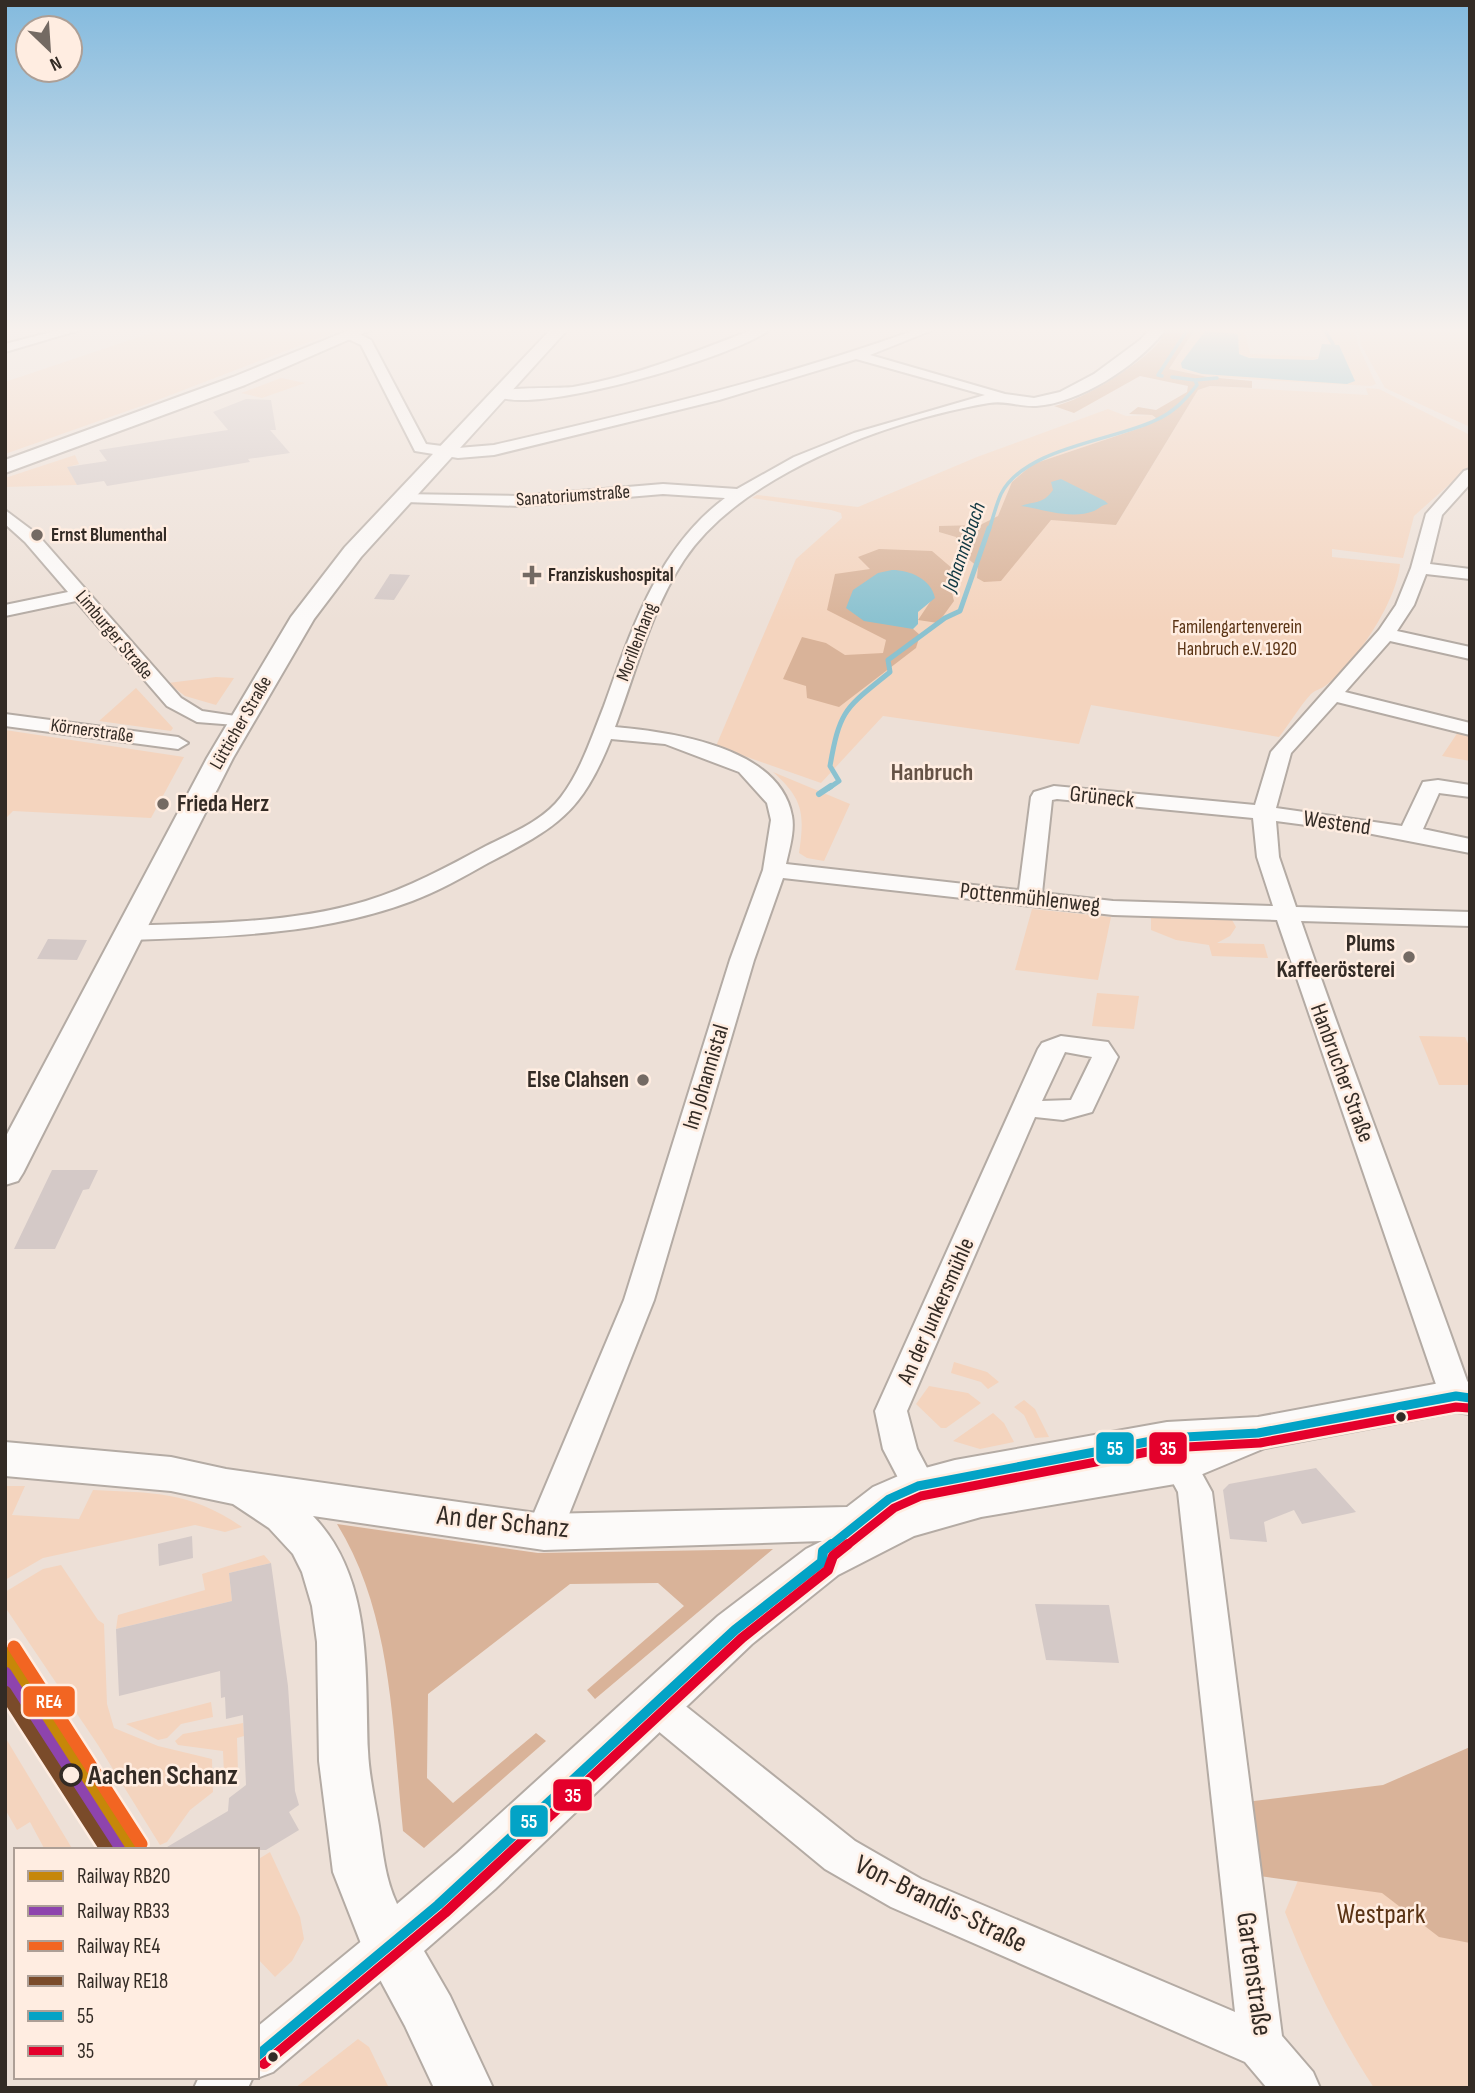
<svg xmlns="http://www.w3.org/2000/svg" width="1475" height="2093" viewBox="0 0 1475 2093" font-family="'Sofia Sans Condensed',sans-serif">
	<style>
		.green { fill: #f4d4be }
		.forest { fill: #d9b399 }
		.water { fill: #8bc2d0 }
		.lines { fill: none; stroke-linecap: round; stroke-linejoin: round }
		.stream-far2 { stroke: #8bc2d0; stroke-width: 3.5 }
		.stream-far1 { stroke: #8bc2d0; stroke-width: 5 }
		.stream { stroke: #8bc2d0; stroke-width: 6 }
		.building { fill: #d4c9c7 }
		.minor-casing { stroke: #b4aba4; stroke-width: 4 }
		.major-casing { stroke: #b4aba4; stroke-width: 4 }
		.minor { fill: #fcfaf9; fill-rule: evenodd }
		.major { fill: #fcfaf9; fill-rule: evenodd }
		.bus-1-far1-casing { stroke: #ffede1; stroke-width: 14 }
		.bus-1-casing { stroke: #ffede1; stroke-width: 16 }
		.bus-2-far1-casing { stroke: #ffede1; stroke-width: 14 }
		.bus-2-casing { stroke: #ffede1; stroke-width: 16 }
		.bus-1-far1 { stroke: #03a3c6; stroke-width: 9 }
		.bus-1 { stroke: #03a3c6; stroke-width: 10 }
		.bus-2-far1 { stroke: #e4002b; stroke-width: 9 }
		.bus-2 { stroke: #e4002b; stroke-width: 10 }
		.rail-1-casing { stroke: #ffede1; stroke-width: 18 }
		.rail-2-casing { stroke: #ffede1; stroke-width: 18 }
		.rail-3-casing { stroke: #ffede1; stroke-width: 18 }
		.rail-4-casing { stroke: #ffede1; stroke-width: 18 }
		.rail-1 { stroke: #c68709; stroke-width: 13 }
		.rail-2 { stroke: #8e44ad; stroke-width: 13 }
		.rail-3 { stroke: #f26522; stroke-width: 13 }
		.rail-4 { stroke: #7a4b2a; stroke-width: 13 }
		.poi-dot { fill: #746a63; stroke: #ffede1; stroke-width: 2.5 }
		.bus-dot { fill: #332b25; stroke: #ffede1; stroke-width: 2.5 }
		.stop-dot { fill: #ffede1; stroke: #332b25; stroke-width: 3.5 }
		.labels { text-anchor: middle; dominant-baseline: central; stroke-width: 5; stroke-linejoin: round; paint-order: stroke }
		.far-street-label { font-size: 19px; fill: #332b25; stroke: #ffede1 }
		.far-poi-label { font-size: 19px; font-weight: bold; fill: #332b25; stroke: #ffede1; text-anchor: start }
		.far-park-label { font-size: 19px; fill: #5a3314; stroke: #ffede1 }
		.far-water-label { font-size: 21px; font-style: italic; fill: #103842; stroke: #ffede1 }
		.street-label { font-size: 23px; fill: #332b25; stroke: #ffede1 }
		.poi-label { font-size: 23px; font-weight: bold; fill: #332b25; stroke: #ffede1; text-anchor: end }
		.neighbourhood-label { font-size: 24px; font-weight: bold; fill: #655346; stroke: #ffede1 }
		.near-street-label { font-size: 28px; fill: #332b25; stroke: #ffede1 }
		.near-stop-label { font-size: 28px; font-weight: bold; fill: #332b25; stroke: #ffede1; text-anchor: start }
		.near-park-label { font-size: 28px; fill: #5a3314; stroke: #ffede1 }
		.line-badge { stroke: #ffede1; stroke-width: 2.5 }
		.badge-label { font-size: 19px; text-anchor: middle; font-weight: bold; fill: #fff }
	</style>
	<rect width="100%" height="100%" fill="#ede0d7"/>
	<path class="green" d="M 163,329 L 343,329 L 147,404 L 5,454 L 5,382 Z
		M 1195,329 L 1244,329 L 1250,354 L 1319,357 L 1310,361 L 1244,357 L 1239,353 L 1238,334 L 1222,333 L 1182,368 L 1188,371 L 1347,384 L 1354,381 L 1339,345 L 1323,344 L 1329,344 L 1322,332 L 1355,329 L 1358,345 L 1376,384 L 1371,386 L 1208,377 L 1169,369 Z
		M 1358,329 L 1470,329 L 1470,427 L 1385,388 L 1361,345 Z
		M 281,378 L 305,383 L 262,398 L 241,393 Z
		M 1210,386 L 1368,395 L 1366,388 L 1379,389 L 1470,435 L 1470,466 L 1414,516 L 1403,558 L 1332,549 L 1332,557 L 1400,564 C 1397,601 1355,665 1325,686 C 1321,689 1315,690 1311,694 C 1299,707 1290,723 1279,737 L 1091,705 L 1079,744 L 883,716 L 821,783 L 716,746 L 796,559 L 842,518 L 841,513 L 831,510 L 752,498 L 757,495 L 858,507 L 977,457 L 1108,409 L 1126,416 L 1152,415 L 1156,419 L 1143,427 L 1033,464 L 1116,525 L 1198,390 Z
		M 75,455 L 79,464 L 68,467 L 77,485 L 5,487 L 5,478 Z
		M 216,677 L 234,678 L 216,705 L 185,696 L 168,683 Z
		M 136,688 L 173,728 L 171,731 L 99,721 Z
		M 5,730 L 184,757 L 151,818 L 13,811 L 5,819 Z
		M 1458,732 L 1470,735 L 1470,761 L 1442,756 Z
		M 773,772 L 850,804 L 824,861 L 807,858 L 799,853 C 805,813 803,799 773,772 Z
		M 1032,909 L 1111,917 L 1098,980 L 1015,970 Z
		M 1151,917 L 1231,918 L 1236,927 L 1230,936 L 1217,943 L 1264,944 L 1268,958 L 1212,956 L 1209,945 L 1176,940 L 1151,930 Z
		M 1097,993 L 1139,996 L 1134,1029 L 1092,1026 Z
		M 1419,1036 L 1465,1037 L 1470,1048 L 1470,1085 L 1439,1085 Z
		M 954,1362 L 987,1372 L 999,1382 L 988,1389 L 981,1382 L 951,1373 Z
		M 929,1386 L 968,1393 L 981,1403 L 946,1428 L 941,1428 L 916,1404 Z
		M 1024,1400 L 1035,1409 L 1049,1437 L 1035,1438 L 1024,1415 L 1014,1407 Z
		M 993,1413 L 1004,1423 L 1014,1442 L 980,1449 L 953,1441 Z
		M 5,1486 L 25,1486 L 12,1515 L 79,1519 L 93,1490 C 153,1493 190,1491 242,1527 L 225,1532 L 195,1525 L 43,1558 L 5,1580 Z
		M 264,1555 L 271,1563 L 229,1573 L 232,1601 L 116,1629 L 118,1615 L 205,1590 L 202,1574 Z
		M 61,1565 L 98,1620 L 104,1624 L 107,1704 L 114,1728 L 158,1746 L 212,1759 L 213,1792 L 190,1810 L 167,1842 L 160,1845 L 98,1745 L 5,1607 L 5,1592 L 43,1569 Z
		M 211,1702 L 213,1717 L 181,1724 L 167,1738 L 158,1740 L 126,1724 Z
		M 243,1723 L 244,1736 L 237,1738 L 238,1772 L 224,1774 L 223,1751 L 178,1745 L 175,1741 L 183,1734 Z
		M 5,1737 L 73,1850 L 45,1850 L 30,1822 L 17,1830 L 5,1809 Z
		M 1470,1761 L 1470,2088 L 1374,2088 C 1337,2031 1309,1975 1285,1912 L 1304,1866 Z
		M 270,1852 L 300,1917 L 304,1939 L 292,1961 L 275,1977 L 257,1958 L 257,1860 Z
		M 358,2039 L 369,2047 L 389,2088 L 295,2088 Z"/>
	<path class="forest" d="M 1166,329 L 1195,329 L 1169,369 L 1208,377 L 1252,381 L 1252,388 L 1210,386 L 1198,390 L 1116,525 L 1051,520 L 1001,581 L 984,582 L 977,578 L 978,567 L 961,553 L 956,537 L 939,532 L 939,526 L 980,525 L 998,516 L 1012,482 L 1033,464 L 1143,427 L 1156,418 L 1152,415 L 1129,414 L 1138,407 L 1156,410 L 1187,392 L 1188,386 L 1140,376 L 1074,413 L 1054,406 C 1080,402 1160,355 1166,329 Z
		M 879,549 L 932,551 L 960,575 L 957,582 L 950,585 L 954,601 L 938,623 L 918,620 L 934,596 L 868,581 L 854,601 L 894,624 L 912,628 L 920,635 L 916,648 L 839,707 L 807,698 L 806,686 L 783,679 L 802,637 L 826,643 L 845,655 L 883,653 L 886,640 L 827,610 L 835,574 L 870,569 L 858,557 Z
		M 337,1524 L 538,1553 L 773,1549 L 595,1699 L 587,1690 L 684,1606 L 658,1583 L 570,1584 L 428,1694 L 427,1778 L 453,1803 L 536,1733 L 546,1741 L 424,1848 L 403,1831 C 392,1727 393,1615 337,1524 Z
		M 1470,1747 L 1470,1943 L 1439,1937 L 1382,1893 L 1252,1875 L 1238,1803 L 1383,1785 Z"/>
	<path class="water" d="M 1205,331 L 1238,334 L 1239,354 L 1249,358 L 1313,360 L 1318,359 L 1322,344 L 1339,345 L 1355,381 L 1347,384 L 1202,374 L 1182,368 L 1181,363 Z
		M 1061,479 L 1105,501 L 1108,504 C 1101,505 1099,509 1094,511 C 1071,520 1043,509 1021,506 C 1033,501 1043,505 1053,490 L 1051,482 Z
		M 892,570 C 910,570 931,579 935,598 L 918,612 L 918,624 L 913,629 L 864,621 L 846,608 L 853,590 L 878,573 Z"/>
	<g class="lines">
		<path class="stream-far2" d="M 1324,329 L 1333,344 L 1331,353
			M 1162,376 L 1158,375 L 1188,329
			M 1195,380 L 1217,378
			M 989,530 C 993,518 996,505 1001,494 C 1025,447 1113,441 1156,420 C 1174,412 1185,400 1197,385 L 1195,380 L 1172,377"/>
		<path class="stream-far1" d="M 829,788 L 839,781 L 830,766 C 840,708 846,708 890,672 L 888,660 L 945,618 L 960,611 L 989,528"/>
		<path class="stream" d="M 819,794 L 831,786"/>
	</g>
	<path class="building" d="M 246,399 L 271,400 L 276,430 L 270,430 L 290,453 L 248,459 L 250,462 L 107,486 L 104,481 L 77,485 L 67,467 L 107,461 L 99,450 L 228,430 L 213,412 Z
		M 390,574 L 410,575 L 394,600 L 374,599 Z
		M 48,939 L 87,940 L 77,960 L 37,959 Z
		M 52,1170 L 98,1170 L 89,1189 L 83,1190 L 55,1249 L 14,1249 Z
		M 1316,1468 L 1356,1512 L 1302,1524 L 1294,1510 L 1264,1522 L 1267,1542 L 1230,1539 L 1223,1490 L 1229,1484 Z
		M 192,1536 L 193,1558 L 159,1566 L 158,1544 Z
		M 271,1563 L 288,1686 L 295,1791 L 299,1805 L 289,1812 L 299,1830 L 266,1850 L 162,1850 L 228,1811 L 229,1798 L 246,1785 L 243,1715 L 226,1719 L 225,1697 L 221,1698 L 220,1671 L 119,1696 L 116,1629 L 232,1601 L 229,1573 Z
		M 1035,1604 L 1109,1605 L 1119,1663 L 1046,1660 Z"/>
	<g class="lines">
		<defs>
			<path id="minor" d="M 63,329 L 83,329 L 5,352 L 5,344 Z
				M 754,329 L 770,329 C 742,355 523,420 494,394 C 503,386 557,389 573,387 C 636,376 695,352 754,329 Z
				M 918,329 L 935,329 L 870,355 L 1005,394 L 1034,398 L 1060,392 L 1094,374 L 1140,340 L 1150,329 L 1162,329 L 1163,333 C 1135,367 1080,403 1036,406 C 1020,407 1005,400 989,403 C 889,420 741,474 684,560 C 651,610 636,671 615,727 C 671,732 780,747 792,816 C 795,831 789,850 786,864 L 1019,890 L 1031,797 L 1034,792 L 1054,786 L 1255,805 L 1271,752 L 1379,630 L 1396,605 L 1411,568 L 1426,514 L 1464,471 L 1470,469 L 1470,484 L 1442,515 L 1430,564 L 1470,569 L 1470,579 L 1426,574 L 1414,605 L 1397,631 L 1470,647 L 1470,659 L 1390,641 L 1345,692 L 1470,723 L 1470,735 L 1337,702 L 1291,753 L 1276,808 L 1402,826 L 1423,782 L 1438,780 L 1470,785 L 1470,797 L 1439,793 L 1423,829 L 1470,839 L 1470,853 L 1367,833 L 1276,821 L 1279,857 L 1296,907 L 1470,912 L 1470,926 L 1301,921 C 1355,1078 1415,1232 1470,1389 L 1470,1401 L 1456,1408 L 1444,1405 L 1440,1396 L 1277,920 L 1113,915 L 783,878 L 754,960 L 654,1300 L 562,1532 L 556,1542 L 544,1546 L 532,1542 L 526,1532 L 624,1300 L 730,960 L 763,870 L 771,820 L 767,803 L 739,772 L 665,744 L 611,739 C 581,814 557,827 488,863 C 463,877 439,891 412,901 C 322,935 223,937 128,940 L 119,938 L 116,933 L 119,928 L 128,926 C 206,923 290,924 366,901 C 408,888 447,867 486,846 C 512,833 543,821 561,797 C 581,771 592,736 604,706 C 632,629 657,549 725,498 L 663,494 L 520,506 L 406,502 L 398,497 L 400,494 L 520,496 L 663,484 L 737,489 L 794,457 L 854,433 L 985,395 L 856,359 L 719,400 L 494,455 L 458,458 L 415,451 L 361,345 L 346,338 L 346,332 L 356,332 L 371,340 L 426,444 L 458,448 L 494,445 C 637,412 780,379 918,329 ZM 1057,799 L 1253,818 L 1257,857 L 1273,906 L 1113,901 L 1042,893 L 1052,800 Z
				M 5,510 L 37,534 L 181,698 L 202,711 L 249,718 L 252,722 L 249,726 L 197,722 L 167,706 L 76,601 L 5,616 L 5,605 L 68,592 L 25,542 L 5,524 Z
				M 5,714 L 178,737 L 188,743 L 178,749 L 5,726 Z
				M 1061,1036 L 1108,1042 L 1118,1057 L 1092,1112 L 1063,1120 L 1035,1117 L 907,1411 L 917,1449 L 945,1502 L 940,1512 L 928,1516 L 916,1512 L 883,1449 L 875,1411 L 1038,1049 L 1042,1043 ZM 1065,1052 L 1092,1057 L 1071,1100 L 1042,1101 Z
				M 1171,1435 L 1183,1439 L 1212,1492 L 1282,2036 L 1313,2072 L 1320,2088 L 1267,2088 L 1245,2062 L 891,1907 L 825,1869 L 640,1716 L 635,1704 L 640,1692 L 654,1687 L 668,1692 L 855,1841 L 921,1879 L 1235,2012 L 1178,1492 L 1154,1448 L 1159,1439 Z
				M 390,1924 L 405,1930 L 411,1945 L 405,1960 L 273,2072 L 257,2078 L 254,2077 L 257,2077 L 257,2027 L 375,1930 Z
				M 199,2077 L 253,2077 L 248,2088 L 194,2088 Z"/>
			<path id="major" d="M 352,329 L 373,329 L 245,385 L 5,473 L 5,460 L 233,377 Z
				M 551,329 L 568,329 L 361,557 L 314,619 L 233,758 L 23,1173 L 18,1181 L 5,1185 L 5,1138 L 207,758 L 291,617 L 345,547 Z
				M 1456,1380 L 1470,1382 L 1470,1414 L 1456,1412 L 1265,1448 L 1181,1483 L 981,1517 L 914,1536 L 838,1575 L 752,1644 L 495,1889 L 424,1951 L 450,1996 L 493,2088 L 434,2088 L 405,2026 L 362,1946 L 333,1872 L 319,1761 L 317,1642 L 312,1606 L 302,1572 L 293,1554 L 269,1528 L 233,1504 L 171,1491 L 5,1476 L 5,1442 L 171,1457 L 226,1469 L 544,1514 L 847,1507 L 873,1487 L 903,1474 L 955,1460 L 1167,1422 L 1258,1417 ZM 313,1516 L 544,1550 L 822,1541 L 806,1549 L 718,1616 L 457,1853 L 397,1904 C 385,1879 383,1853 379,1826 C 375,1801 369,1776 368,1751 C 365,1672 373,1578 313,1516 Z"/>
		</defs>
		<use href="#minor" class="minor-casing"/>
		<use href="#major" class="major-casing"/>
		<use href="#minor" class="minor"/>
		<use href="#major" class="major"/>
		<defs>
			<path id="bus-1-far1" d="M 830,1546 L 889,1499 L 918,1486 L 1167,1438 L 1258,1433 L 1456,1396 L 1470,1398"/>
			<path id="bus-1" d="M 257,2056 L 438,1905 L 735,1630 L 822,1562 L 823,1551 L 832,1544"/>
			<path id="bus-2-far1" d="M 846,1546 L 894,1508 L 921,1496 L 1168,1448 L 1260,1443 L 1456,1407 L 1469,1408"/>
			<path id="bus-2" d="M 264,2064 L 445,1913 L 742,1638 L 828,1570 L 833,1556 L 848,1544"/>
		</defs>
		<use href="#bus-1-far1" class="bus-1-far1-casing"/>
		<use href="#bus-1" class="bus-1-casing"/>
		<use href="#bus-2-far1" class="bus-2-far1-casing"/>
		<use href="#bus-2" class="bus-2-casing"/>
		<use href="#bus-1-far1" class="bus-1-far1"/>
		<use href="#bus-1" class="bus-1"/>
		<use href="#bus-2-far1" class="bus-2-far1"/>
		<use href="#bus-2" class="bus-2"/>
		<defs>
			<path id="rail-1" d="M 5,1653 L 132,1850"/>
			<path id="rail-2" d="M 5,1673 L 119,1850"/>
			<path id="rail-3" d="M 14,1647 L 141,1844"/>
			<path id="rail-4" d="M 5,1692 L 107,1850"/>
		</defs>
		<use href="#rail-1" class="rail-1-casing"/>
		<use href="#rail-2" class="rail-2-casing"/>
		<use href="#rail-3" class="rail-3-casing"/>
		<use href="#rail-4" class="rail-4-casing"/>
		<use href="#rail-1" class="rail-1"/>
		<use href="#rail-2" class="rail-2"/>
		<use href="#rail-3" class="rail-3"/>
		<use href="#rail-4" class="rail-4"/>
	</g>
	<linearGradient id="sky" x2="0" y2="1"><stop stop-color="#83bade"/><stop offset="0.53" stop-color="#f7f1ed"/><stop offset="1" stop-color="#f7f1ed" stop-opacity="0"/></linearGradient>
	<rect width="1475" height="622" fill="url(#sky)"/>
	<g class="poi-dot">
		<circle cx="37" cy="535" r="7"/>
		<path d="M528.5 564.5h7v7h7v7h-7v7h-7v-7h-7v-7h7z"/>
		<circle cx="163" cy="804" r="7"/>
		<circle cx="1409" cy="957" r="7"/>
		<circle cx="643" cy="1080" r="7"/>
	</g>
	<g class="bus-dot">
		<circle cx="1401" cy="1417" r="6"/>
		<circle cx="273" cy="2057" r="6"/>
	</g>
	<circle class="stop-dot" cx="71" cy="1775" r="10"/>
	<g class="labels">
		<g class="far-street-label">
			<text transform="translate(573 496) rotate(-4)">Sanatoriumstraße</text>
			<text transform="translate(114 635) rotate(50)">Limburger Straße</text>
			<text transform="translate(637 642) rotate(-69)">Morillenhang</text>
			<text transform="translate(241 723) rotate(-60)">Lütticher Straße</text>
			<text transform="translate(92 731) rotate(8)">Körnerstraße</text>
		</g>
		<g class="far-poi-label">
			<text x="51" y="535">Ernst Blumenthal</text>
			<text x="548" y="575">Franziskushospital</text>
		</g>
		<g class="far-park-label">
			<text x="1237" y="627">Familengartenverein<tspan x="1237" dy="22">Hanbruch e.V. 1920</tspan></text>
		</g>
		<g class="far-water-label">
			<text transform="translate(964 547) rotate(-71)">Johannisbach</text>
		</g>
		<g class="street-label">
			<text transform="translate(1102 797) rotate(6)">Grüneck</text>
			<text transform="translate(1337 823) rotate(8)">Westend</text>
			<text transform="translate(1030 898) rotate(6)">Pottenmühlenweg</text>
			<text transform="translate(1342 1073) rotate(70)">Hanbrucher Straße</text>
			<text transform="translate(706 1077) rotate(-73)">Im Johannistal</text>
			<text transform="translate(936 1311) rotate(-66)">An der Junkersmühle</text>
		</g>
		<g class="poi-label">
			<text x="177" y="804" text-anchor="start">Frieda Herz</text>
			<text x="1395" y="944">Plums<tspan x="1395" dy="26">Kaffeerösterei</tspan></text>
			<text x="629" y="1080">Else Clahsen</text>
		</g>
		<g class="neighbourhood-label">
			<text x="932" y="772">Hanbruch</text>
		</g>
		<g class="near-street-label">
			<text transform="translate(503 1522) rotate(6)">An der Schanz</text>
			<text transform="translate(941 1904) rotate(26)">Von-Brandis-Straße</text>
			<text transform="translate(1254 1974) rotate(82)">Gartenstraße</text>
		</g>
		<g class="near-stop-label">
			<text x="88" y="1775">Aachen Schanz</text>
		</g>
		<g class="near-park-label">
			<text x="1381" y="1914">Westpark</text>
		</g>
	</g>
	<g class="line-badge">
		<rect x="1095" y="1431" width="40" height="34" rx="7" fill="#03a3c6"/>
		<rect x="1148" y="1431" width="40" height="34" rx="7" fill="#e4002b"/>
		<rect x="22" y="1685" width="54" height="33" rx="7" fill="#f26522"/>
		<rect x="552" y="1778" width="41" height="34" rx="7" fill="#e4002b"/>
		<rect x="509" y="1804" width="40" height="34" rx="7" fill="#03a3c6"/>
	</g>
	<g class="badge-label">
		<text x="1115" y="1455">55</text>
		<text x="1168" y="1455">35</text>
		<text x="49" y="1708">RE4</text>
		<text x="573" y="1802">35</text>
		<text x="529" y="1828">55</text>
	</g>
	<rect width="1475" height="2093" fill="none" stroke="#332b25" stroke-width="14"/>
	<rect x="14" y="1848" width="245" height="231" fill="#ffede1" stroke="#ad9f96" stroke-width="2"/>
	<rect x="28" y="1871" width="35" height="10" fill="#c68709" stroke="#ad9f96" stroke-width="2"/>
	<text x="77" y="1883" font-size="21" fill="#332b25">Railway RB20</text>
	<rect x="28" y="1906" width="35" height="10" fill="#8e44ad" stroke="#ad9f96" stroke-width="2"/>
	<text x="77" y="1918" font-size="21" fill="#332b25">Railway RB33</text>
	<rect x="28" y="1941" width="35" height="10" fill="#f26522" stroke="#ad9f96" stroke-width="2"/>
	<text x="77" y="1953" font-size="21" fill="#332b25">Railway RE4</text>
	<rect x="28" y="1976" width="35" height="10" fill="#7a4b2a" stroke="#ad9f96" stroke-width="2"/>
	<text x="77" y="1988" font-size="21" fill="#332b25">Railway RE18</text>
	<rect x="28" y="2011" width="35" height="10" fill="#03a3c6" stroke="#ad9f96" stroke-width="2"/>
	<text x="77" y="2023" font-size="21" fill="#332b25">55</text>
	<rect x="28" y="2046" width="35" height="10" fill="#e4002b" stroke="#ad9f96" stroke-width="2"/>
	<text x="77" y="2058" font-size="21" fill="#332b25">35</text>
	<g transform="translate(49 49) rotate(155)"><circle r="33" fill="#ffede1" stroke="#ad9f96" stroke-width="2"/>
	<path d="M0-5L12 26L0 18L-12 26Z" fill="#746a63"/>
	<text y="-10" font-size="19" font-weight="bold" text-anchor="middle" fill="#332b25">N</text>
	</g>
</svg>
